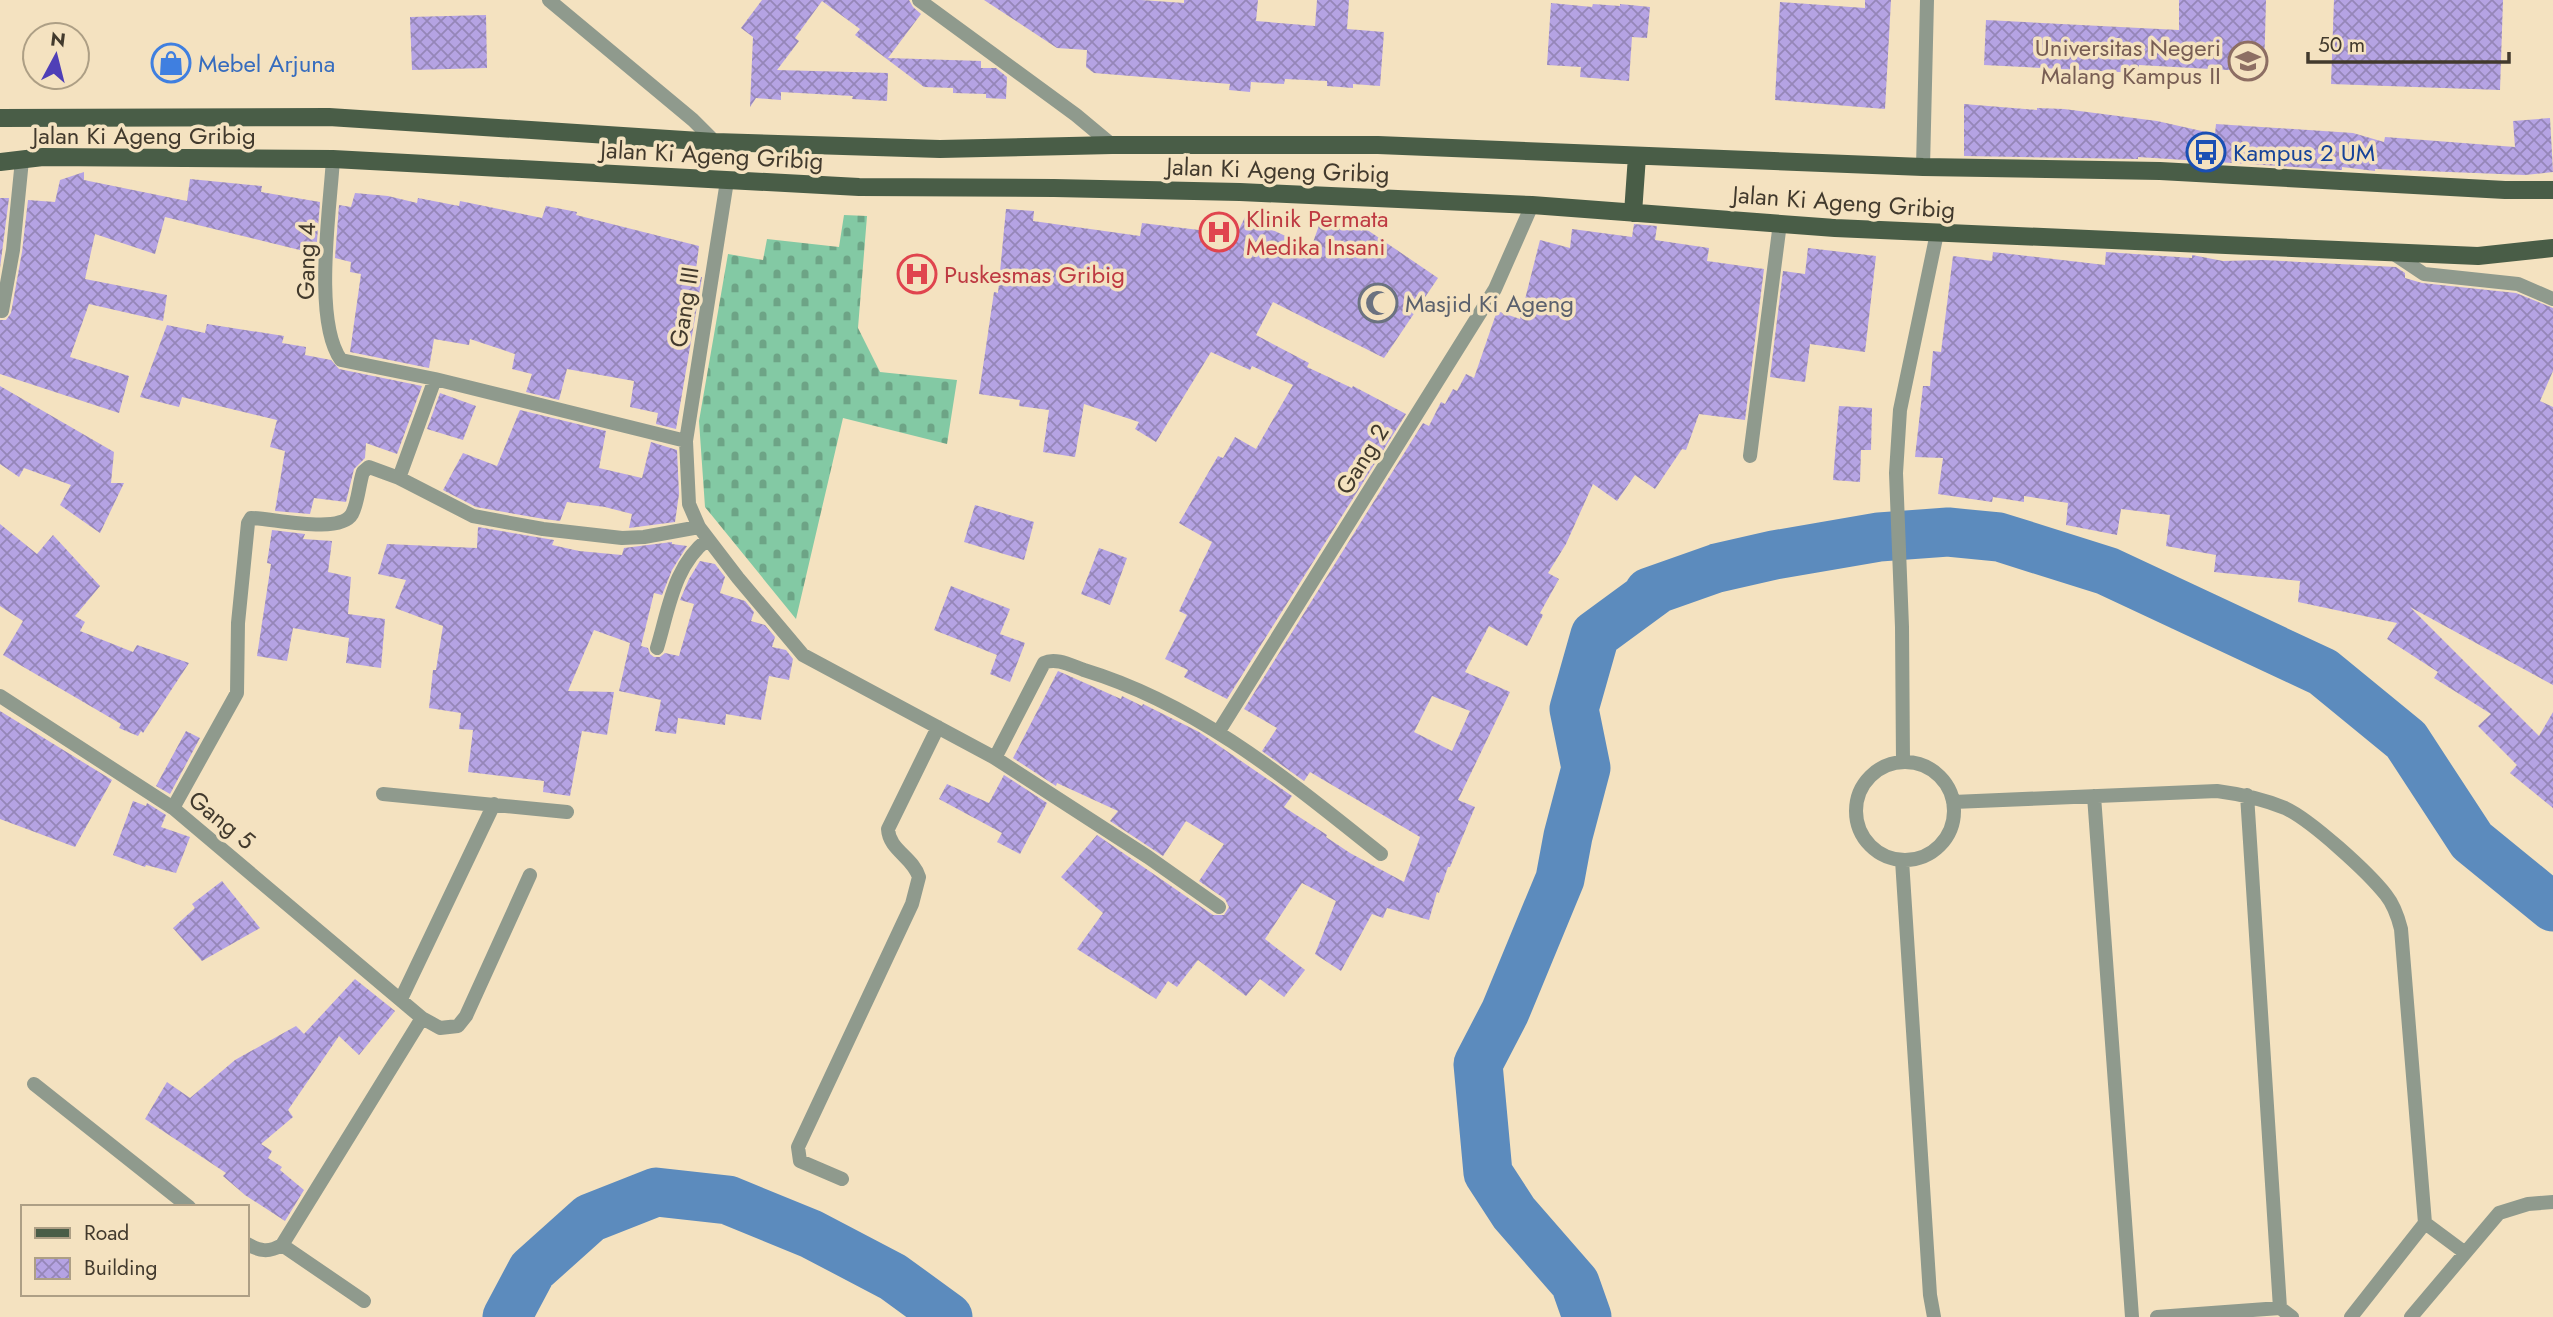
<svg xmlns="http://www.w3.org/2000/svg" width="2553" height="1317" viewBox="0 0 2553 1317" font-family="Jost,sans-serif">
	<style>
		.cemetery { fill: url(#cemetery-stones) }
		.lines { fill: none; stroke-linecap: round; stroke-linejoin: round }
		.river { stroke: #5c8bbd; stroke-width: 49 }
		.building { fill: url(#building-cross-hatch); fill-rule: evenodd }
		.street { stroke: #8f9a8d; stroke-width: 14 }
		.primary { stroke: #495d47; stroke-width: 18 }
		.labels { text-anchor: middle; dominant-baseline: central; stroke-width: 7; stroke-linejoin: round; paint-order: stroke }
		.education-label { font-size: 24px; fill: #785e54; stroke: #f4e2c0; text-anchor: end }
		.shop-label { font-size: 24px; fill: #366cbe; stroke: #f4e2c0; text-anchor: start }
		.street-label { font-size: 24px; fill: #423a2d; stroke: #f4e2c0 }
		.transit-label { font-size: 24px; fill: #164399; stroke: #f4e2c0; text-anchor: start }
		.health-label { font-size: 24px; fill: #be3a42; stroke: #f4e2c0; text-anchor: start }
		.worship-label { font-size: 24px; fill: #5b616d; stroke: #f4e2c0; text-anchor: start }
	</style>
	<defs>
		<pattern id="cemetery-stones" width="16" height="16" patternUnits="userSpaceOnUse" patternTransform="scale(1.75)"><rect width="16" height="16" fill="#83c9a4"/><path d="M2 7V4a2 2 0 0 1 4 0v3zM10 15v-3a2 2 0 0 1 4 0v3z" fill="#6da486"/></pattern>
		<pattern id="building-cross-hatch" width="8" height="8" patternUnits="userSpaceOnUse" patternTransform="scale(1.75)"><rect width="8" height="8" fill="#b5a3e3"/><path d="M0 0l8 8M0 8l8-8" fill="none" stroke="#9586b8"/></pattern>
	</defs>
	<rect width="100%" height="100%" fill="#f4e2c0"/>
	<path class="cemetery" d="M 844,215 L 867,216 L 858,328 L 880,372 L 957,380 L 947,444 L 843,418 L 796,619 L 705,507 L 699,421 L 728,254 L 763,260 L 767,239 L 839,247 Z"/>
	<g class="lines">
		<path class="river" d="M 507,1317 L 532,1270 L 590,1218 L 656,1192 L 728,1200 L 811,1234 L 893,1277 L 948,1317
			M 1587,1317 L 1575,1283 L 1514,1213 L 1488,1173 L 1478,1064 L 1505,1012 L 1560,879 L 1568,836 L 1586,768 L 1574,709 L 1595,635 L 1655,591 L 1649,592 L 1717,568 L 1774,555 L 1879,537 L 1948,532 L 1999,537 L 2107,571 L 2323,672 L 2406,740 L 2472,841 L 2553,907"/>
	</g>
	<path class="building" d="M 762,0 L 909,0 L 913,7 L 921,14 L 888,58 L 981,61 L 981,68 L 996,68 L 1007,77 L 1006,99 L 986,98 L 986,94 L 953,93 L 953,88 L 924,87 L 855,35 L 860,29 L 822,1 L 795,38 L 799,41 L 777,70 L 888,73 L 887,101 L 852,99 L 853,96 L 781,92 L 781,100 L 756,98 L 750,107 L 753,37 L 741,28 Z
		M 984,0 L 1141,0 L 1184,3 L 1184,0 L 1258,0 L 1256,21 L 1315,26 L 1317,0 L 1349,0 L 1347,29 L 1384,32 L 1380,86 L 1353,84 L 1353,88 L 1327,86 L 1327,81 L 1285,79 L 1284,84 L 1251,82 L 1250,92 L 1229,90 L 1230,84 L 1094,73 L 1086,67 L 1087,50 L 1057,48 Z
		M 1865,0 L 1891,0 L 1885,109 L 1775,100 L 1780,2 L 1865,8 Z
		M 2179,0 L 2266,0 L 2264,72 L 2139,65 L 2138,73 L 1984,65 L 1986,20 L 2179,30 Z
		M 2334,0 L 2503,0 L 2500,90 L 2331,84 Z
		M 1551,3 L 1592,7 L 1593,4 L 1620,6 L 1620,4 L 1650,7 L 1647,38 L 1632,37 L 1629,81 L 1580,77 L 1581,67 L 1547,65 Z
		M 486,15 L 487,68 L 412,70 L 410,17 Z
		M 1964,104 L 2037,110 L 2037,108 L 2064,109 L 2157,121 L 2215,134 L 2216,124 L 2353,133 L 2384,142 L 2385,137 L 2515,147 L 2513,121 L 2550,118 L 2553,172 L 2525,175 L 2375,169 L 2375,171 L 2342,167 L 2342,170 L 2138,157 L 2138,159 L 1964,156 Z
		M 84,172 L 84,180 L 187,201 L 190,179 L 262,186 L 261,192 L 320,202 L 316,254 L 165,217 L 155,254 L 95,234 L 85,279 L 167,295 L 163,321 L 89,304 L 70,357 L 129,376 L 119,413 L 0,374 L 0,320 L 6,320 L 11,313 L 22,252 L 28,200 L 55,202 L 60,180 Z
		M 355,193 L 388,196 L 417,203 L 418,198 L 459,206 L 460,201 L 542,218 L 546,206 L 577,212 L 576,215 L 699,246 L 695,277 L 702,277 L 676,429 L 656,424 L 658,413 L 630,407 L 634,381 L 567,369 L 559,400 L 526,392 L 532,374 L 512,369 L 515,354 L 470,339 L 469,345 L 434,339 L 429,368 L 350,352 L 361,274 L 350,272 L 351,262 L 335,258 L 339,205 L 351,207 Z
		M 0,198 L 9,198 L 0,268 Z
		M 1006,209 L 1034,211 L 1033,221 L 1140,236 L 1142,223 L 1215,232 L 1233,242 L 1245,217 L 1311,248 L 1322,217 L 1362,231 L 1363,227 L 1438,278 L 1384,358 L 1273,302 L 1256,335 L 1309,363 L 1307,367 L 1352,388 L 1353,386 L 1406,414 L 1227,699 L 1184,677 L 1188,670 L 1165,659 L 1187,615 L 1179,611 L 1212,542 L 1179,523 L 1218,456 L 1223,458 L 1235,437 L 1256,449 L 1293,385 L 1252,366 L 1250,370 L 1211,352 L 1156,442 L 1135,429 L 1139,422 L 1084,404 L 1075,457 L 1043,452 L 1049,410 L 1019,406 L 1020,400 L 979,394 L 994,292 L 998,293 Z
		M 1634,224 L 1657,226 L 1655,240 L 1709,248 L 1707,261 L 1764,269 L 1745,420 L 1699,414 L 1686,450 L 1682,449 L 1655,489 L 1635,475 L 1617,501 L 1593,484 L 1566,544 L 1548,573 L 1559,579 L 1540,613 L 1543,615 L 1527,646 L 1489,626 L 1465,672 L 1510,692 L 1458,800 L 1475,807 L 1450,867 L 1448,867 L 1439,893 L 1437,892 L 1429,920 L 1387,908 L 1383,918 L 1372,914 L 1341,971 L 1315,954 L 1336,901 L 1302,883 L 1265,939 L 1305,970 L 1284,997 L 1260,979 L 1246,996 L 1198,960 L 1177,987 L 1168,981 L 1156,999 L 1077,949 L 1103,913 L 1061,877 L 1097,835 L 1213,915 L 1224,915 L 1229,907 L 1225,899 L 1199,881 L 1224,844 L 1186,821 L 1163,856 L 1110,821 L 1118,811 L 1057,783 L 1056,786 L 1013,758 L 1058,671 L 1121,699 L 1122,696 L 1142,706 L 1143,704 L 1199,732 L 1292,796 L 1284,807 L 1327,835 L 1326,837 L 1350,853 L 1404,882 L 1420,837 L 1310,772 L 1304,781 L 1262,751 L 1277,728 L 1244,709 L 1423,423 L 1429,426 L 1441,402 L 1445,404 L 1453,389 L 1457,391 L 1466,374 L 1474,378 L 1497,311 L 1520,319 L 1540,240 L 1570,248 L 1572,229 L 1632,237 ZM 1432,696 L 1470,711 L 1452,751 L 1414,732 Z
		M 1808,248 L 1876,256 L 1865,352 L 1810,344 L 1805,382 L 1770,377 L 1783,271 L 1805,274 Z
		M 1993,252 L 2105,265 L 2106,252 L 2192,258 L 2192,255 L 2223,261 L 2263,260 L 2396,267 L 2405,273 L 2405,278 L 2422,283 L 2516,293 L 2553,308 L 2553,371 L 2540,401 L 2553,407 L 2553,685 L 2410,607 L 2539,736 L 2553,712 L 2553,808 L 2510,773 L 2517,765 L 2478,726 L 2491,714 L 2434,678 L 2438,672 L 2387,639 L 2397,623 L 2298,602 L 2300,581 L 2214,572 L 2216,555 L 2166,546 L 2170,515 L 2121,509 L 2117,535 L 2066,525 L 2068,503 L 2024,496 L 2024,502 L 1993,497 L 1992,502 L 1938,494 L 1943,458 L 1915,457 L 1923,386 L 1930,386 L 1933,351 L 1941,352 L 1953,256 L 1992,261 Z
		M 207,324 L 284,336 L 282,343 L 306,347 L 305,355 L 331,360 L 339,369 L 422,386 L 397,454 L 366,443 L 365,458 L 354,469 L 346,502 L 314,498 L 310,514 L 275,511 L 285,451 L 270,447 L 277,420 L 182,397 L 179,407 L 140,397 L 167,325 L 205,333 Z
		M 0,386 L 114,452 L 111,483 L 124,483 L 100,533 L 60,505 L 71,485 L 24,468 L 19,477 L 0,464 Z
		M 440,393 L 476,406 L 463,440 L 427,429 Z
		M 1839,406 L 1872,408 L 1871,450 L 1861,450 L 1860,482 L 1833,480 Z
		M 520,410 L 606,431 L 599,468 L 642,478 L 651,442 L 677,450 L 679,494 L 675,522 L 629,528 L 632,514 L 605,507 L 567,502 L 560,521 L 544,519 L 476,507 L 443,490 L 463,453 L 497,466 Z
		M 975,505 L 1034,522 L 1024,560 L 964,542 Z
		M 0,524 L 37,554 L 53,535 L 100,586 L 75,616 L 85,622 L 80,631 L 133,652 L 137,645 L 189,663 L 143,733 L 141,731 L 138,736 L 119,728 L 121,724 L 3,655 L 23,621 L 0,606 Z
		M 478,527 L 554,540 L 552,545 L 579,551 L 622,555 L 624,548 L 672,542 L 672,544 L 687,546 L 672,570 L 662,595 L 654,593 L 641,646 L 648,648 L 650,654 L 654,657 L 660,657 L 665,653 L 679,656 L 694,604 L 680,600 L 689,579 L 700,561 L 715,564 L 725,577 L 720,593 L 745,601 L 754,612 L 751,621 L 765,625 L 775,637 L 772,647 L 786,650 L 793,659 L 789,680 L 769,676 L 761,720 L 726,714 L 725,725 L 678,718 L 676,734 L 655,731 L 661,700 L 619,691 L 630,643 L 594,630 L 568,691 L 614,692 L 607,735 L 582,731 L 570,796 L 543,792 L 544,781 L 468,772 L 473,730 L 459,729 L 461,713 L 429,708 L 433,670 L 436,670 L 443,626 L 395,608 L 406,580 L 378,574 L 387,544 L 477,548 Z
		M 272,530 L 305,534 L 303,539 L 332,541 L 328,572 L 351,577 L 348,614 L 385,619 L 381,668 L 346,663 L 349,638 L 293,628 L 287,661 L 257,656 L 271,564 L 267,563 Z
		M 1099,548 L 1127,558 L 1110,605 L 1081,594 Z
		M 951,586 L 1010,609 L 1000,634 L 1025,643 L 1010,682 L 990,674 L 997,655 L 934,630 Z
		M 0,711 L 112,780 L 75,847 L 0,819 Z
		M 186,731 L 200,738 L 170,794 L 156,786 Z
		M 1004,775 L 1047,803 L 1020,854 L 997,842 L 1002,833 L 939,799 L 947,784 L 989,803 Z
		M 133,801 L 146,806 L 147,803 L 166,815 L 161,827 L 190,837 L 176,873 L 146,865 L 145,867 L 113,855 Z
		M 222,881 L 260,928 L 202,961 L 173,928 L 195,908 L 192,904 Z
		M 355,979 L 395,1011 L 359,1055 L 339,1036 L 288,1110 L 293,1117 L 261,1144 L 272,1151 L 268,1158 L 282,1167 L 280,1170 L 304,1190 L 285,1221 L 245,1195 L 223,1176 L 226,1173 L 145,1119 L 167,1082 L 190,1098 L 235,1060 L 296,1026 L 304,1034 Z"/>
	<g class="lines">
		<path class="street" d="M 549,0 L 693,120 L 715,142
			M 919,0 L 1076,115 L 1112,145
			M 333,159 C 330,209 313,321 341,360 L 435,379 L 686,441
			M 1923,167 L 1927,0
			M 727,181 L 686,441 L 689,504 L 699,527 L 738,578 L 803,655 L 995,758 L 1148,857 L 1219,907
			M 2391,252 L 2424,274 L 2518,284 L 2553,299
			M 2,311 L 13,250 L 22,160
			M 1750,456 L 1780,223
			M 399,478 L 435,379
			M 657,648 C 669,608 674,565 708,539
			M 0,696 L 173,808 L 422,1018 L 440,1028 L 458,1026 L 466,1016 L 530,875
			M 1219,731 L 1495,289 L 1532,205
			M 995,758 L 1044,663 C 1056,657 1072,666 1084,670 C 1199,705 1288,780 1381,854
			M 1903,762 L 1902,627 L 1896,473 L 1900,410 L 1937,233
			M1856 811a49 49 0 1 1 98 0a49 49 0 1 1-98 0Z
			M 383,794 L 567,812
			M 2247,795 L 2280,1308 L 2292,1317
			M 2094,796 L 2132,1317
			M 1953,802 L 2217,791 C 2240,794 2263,799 2285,808 C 2311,820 2368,872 2386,895 C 2394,905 2398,917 2401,929 L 2425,1223 L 2464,1252
			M 173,808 L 237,693 L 238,623 L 248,523 L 251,518 C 272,518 340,535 352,514 C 358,503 359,484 363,472 L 369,467 L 399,478 L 473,516 L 543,529 L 622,538 L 644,537 L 699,527
			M 1902,860 L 1930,1295 L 1934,1317
			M 401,999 L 494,804
			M 34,1084 L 189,1207
			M 842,1179 L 800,1161 L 798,1147 L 912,904 L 919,877 C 913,857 889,850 888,829 L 938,727
			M 247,1244 C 260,1251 268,1253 282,1245 L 364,1301
			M 282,1245 L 422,1018
			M 2157,1317 L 2280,1308
			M 2351,1317 L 2425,1223
			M 2411,1317 L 2499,1213 L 2528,1204 L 2553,1202"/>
		<path class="primary" d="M 0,118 L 329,117 L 715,142 L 940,149 L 1112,145 L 1378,145 L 1923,167 L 2160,171 L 2505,190 L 2553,190
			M 0,162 L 43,157 L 333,159 L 859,187 L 1054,188 L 1240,192 L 1532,205 L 1835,228 L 2478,256 L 2553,248
			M 1633,213 L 1637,156"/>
	</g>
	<defs>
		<symbol id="university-ring" viewBox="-11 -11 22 22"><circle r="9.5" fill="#f4e2c0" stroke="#8d6e63" stroke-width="1.5"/><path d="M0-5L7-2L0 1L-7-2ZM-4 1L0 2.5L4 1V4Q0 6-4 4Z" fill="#8d6e63"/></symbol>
		<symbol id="shop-ring" viewBox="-11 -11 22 22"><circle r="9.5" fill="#f4e2c0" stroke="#3f7fe0" stroke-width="1.5"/><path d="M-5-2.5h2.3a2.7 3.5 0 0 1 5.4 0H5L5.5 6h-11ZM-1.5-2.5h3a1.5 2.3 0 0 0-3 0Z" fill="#3f7fe0"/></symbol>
		<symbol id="bus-ring" viewBox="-11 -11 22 22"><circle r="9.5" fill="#f4e2c0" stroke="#1a4fb4" stroke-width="1.5"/><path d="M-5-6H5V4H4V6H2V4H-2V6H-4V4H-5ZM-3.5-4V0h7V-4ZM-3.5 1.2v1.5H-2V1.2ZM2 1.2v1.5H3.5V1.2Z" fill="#1a4fb4"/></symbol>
		<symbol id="hospital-ring" viewBox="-11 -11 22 22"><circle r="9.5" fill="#f4e2c0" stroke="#e0444e" stroke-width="1.5"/><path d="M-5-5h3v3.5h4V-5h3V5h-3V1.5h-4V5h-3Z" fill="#e0444e"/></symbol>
		<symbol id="mosque-ring" viewBox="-11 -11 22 22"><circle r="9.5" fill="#f4e2c0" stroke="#6b7280" stroke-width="1.5"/><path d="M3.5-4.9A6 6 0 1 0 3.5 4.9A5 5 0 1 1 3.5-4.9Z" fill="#6b7280"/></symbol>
	</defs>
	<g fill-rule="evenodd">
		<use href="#university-ring" x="2226" y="39" width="44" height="44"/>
		<use href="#shop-ring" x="149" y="41" width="44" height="44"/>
		<use href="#bus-ring" x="2184" y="130" width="44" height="44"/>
		<use href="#hospital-ring" x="1197" y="210" width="44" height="44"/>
		<use href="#hospital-ring" x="895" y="252" width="44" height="44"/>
		<use href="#mosque-ring" x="1356" y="281" width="44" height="44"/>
	</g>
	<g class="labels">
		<g class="education-label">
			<text x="2221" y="47">Universitas Negeri<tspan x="2221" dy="28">Malang Kampus II</tspan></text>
		</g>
		<g class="shop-label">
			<text x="198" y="63">Mebel Arjuna</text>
		</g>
		<g class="street-label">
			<text x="144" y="135">Jalan Ki Ageng Gribig</text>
			<text transform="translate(712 155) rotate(3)">Jalan Ki Ageng Gribig</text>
			<text transform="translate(1278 170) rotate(2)">Jalan Ki Ageng Gribig</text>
			<text transform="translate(1844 202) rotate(4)">Jalan Ki Ageng Gribig</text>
			<text transform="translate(306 261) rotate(-89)">Gang 4</text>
			<text transform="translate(684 307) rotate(-81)">Gang III</text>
			<text transform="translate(1362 459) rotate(-58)">Gang 2</text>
			<text transform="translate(222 820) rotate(39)">Gang 5</text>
		</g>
		<g class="transit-label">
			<text x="2233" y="152">Kampus 2 UM</text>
		</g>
		<g class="health-label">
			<text x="1246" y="218">Klinik Permata<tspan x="1246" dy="28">Medika Insani</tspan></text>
			<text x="944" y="274">Puskesmas Gribig</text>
		</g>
		<g class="worship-label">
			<text x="1405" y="303">Masjid Ki Ageng</text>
		</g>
	</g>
	<rect x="21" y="1205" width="228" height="91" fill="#f4e2c0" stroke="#ad9f85" stroke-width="2"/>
	<rect x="35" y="1228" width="35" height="10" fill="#495d47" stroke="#ad9f85" stroke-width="2"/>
	<text x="84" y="1240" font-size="21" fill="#423a2d">Road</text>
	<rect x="35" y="1258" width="35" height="21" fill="url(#building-cross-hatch)" stroke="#ad9f85" stroke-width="2"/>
	<text x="84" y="1275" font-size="21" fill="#423a2d">Building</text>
	<g transform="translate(56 56) rotate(7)"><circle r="33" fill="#f4e2c0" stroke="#ad9f85" stroke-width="2"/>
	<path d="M0-5L12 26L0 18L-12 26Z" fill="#4f3fb7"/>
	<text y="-10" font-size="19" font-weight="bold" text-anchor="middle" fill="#423a2d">N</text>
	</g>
	<path d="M2308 52v10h201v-10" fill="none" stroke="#423a2d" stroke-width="3.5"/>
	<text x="2318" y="52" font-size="21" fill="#423a2d" stroke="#f4e2c0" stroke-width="5" paint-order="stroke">50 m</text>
</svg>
